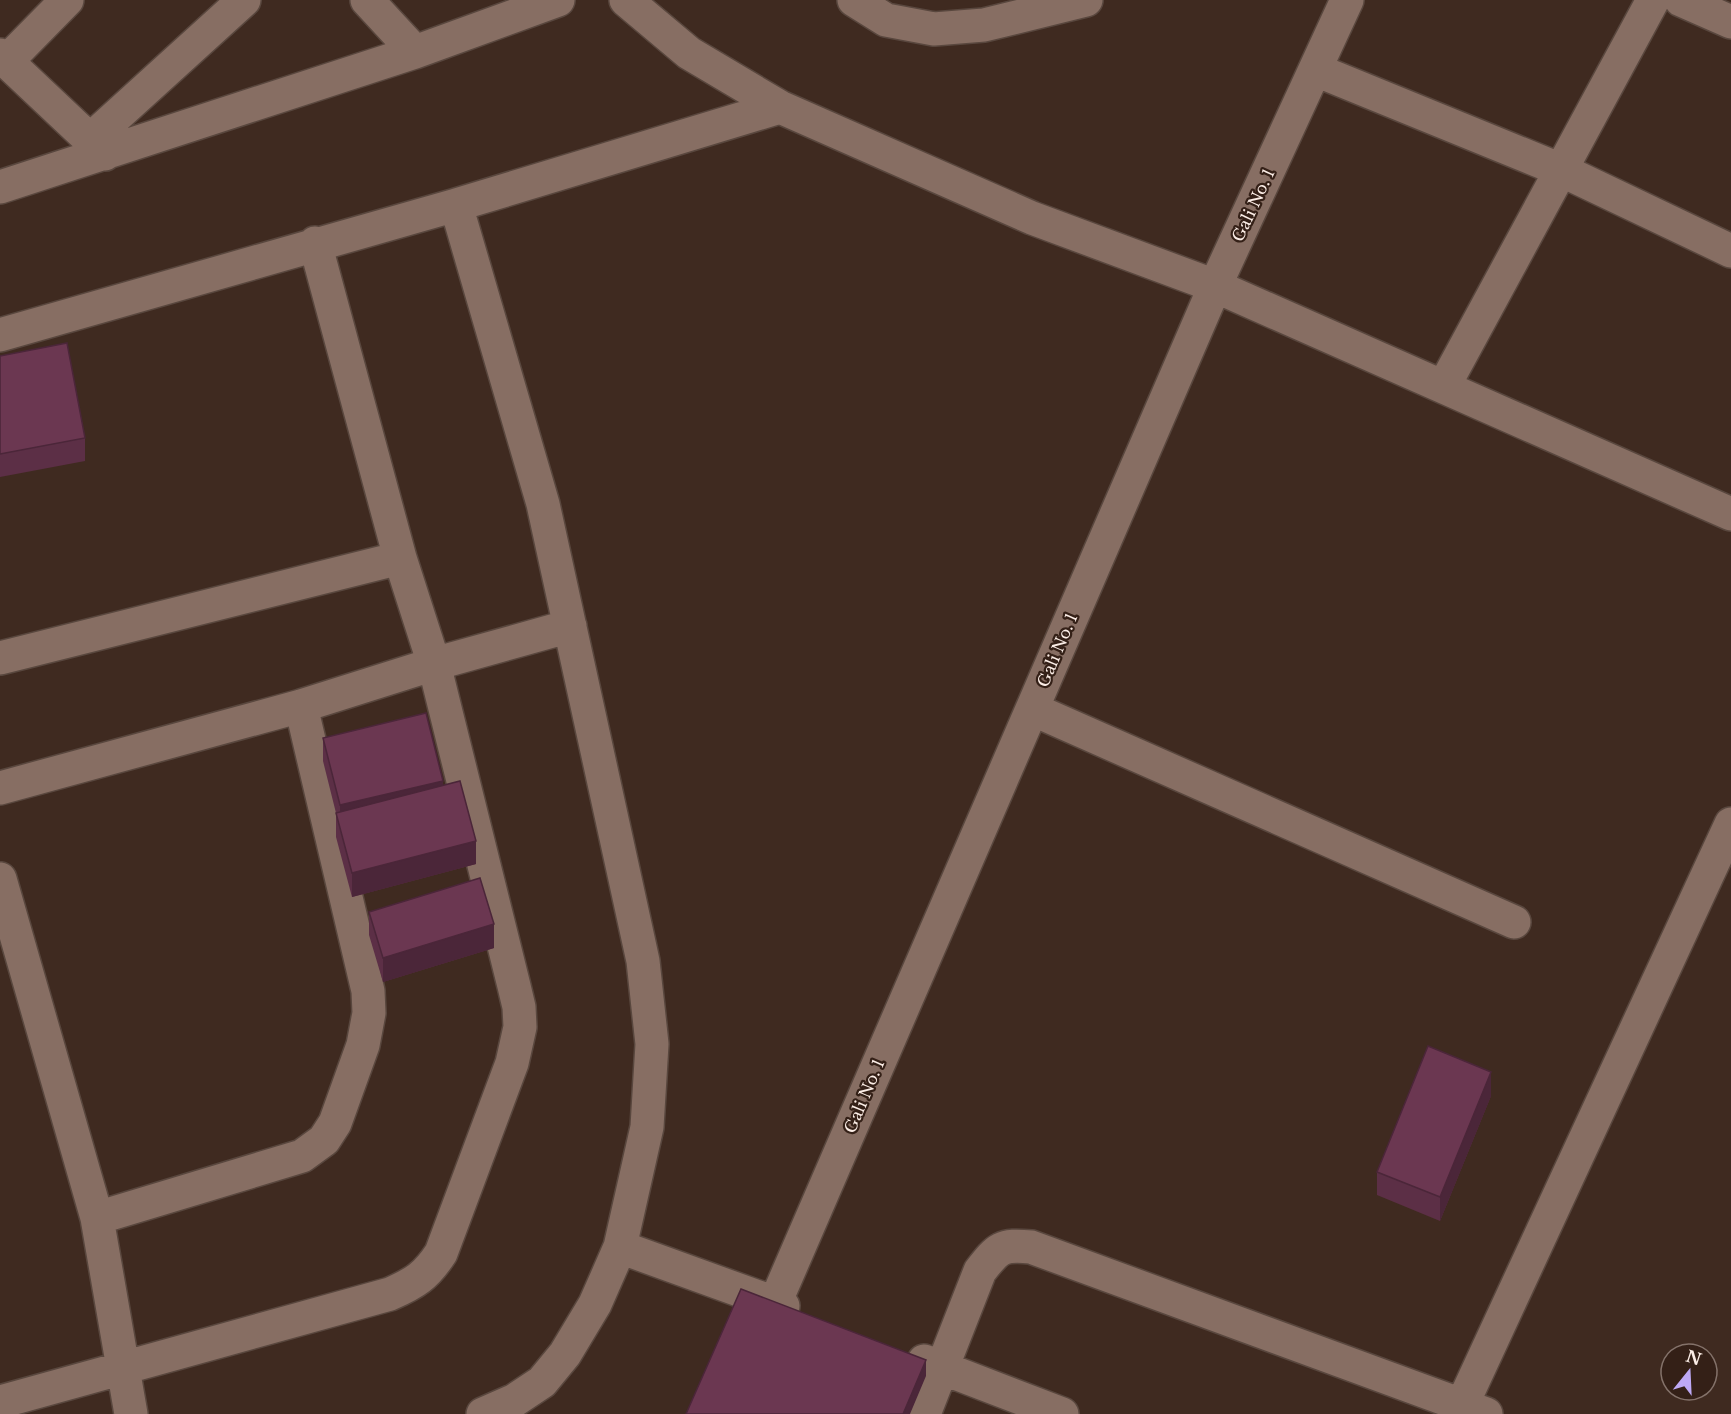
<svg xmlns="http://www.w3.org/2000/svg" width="1731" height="1414" viewBox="0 0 1731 1414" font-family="'Libre Baskerville',serif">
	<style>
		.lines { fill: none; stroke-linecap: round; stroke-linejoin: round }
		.minor-casing { stroke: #59473e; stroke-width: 36 }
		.minor { stroke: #876e63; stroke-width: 33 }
		.wall { fill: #5c2f46 }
		.shaded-wall { fill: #4b2639 }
		.building { fill: #6b3751; stroke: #4b2639; stroke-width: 1.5 }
		.labels { text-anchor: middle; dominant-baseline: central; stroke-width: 4.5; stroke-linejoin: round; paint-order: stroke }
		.street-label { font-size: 16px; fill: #fceee7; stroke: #342017 }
	</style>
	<rect width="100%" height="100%" fill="#3f2a20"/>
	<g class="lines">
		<defs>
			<path id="minor" d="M 367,0 L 415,52
				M 626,0 L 689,53 L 780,107 L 1032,218 L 1215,286 L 1731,514
				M 854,0 L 886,20 L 934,29 L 984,25 L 1086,0
				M 1681,0 L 1731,22
				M 0,55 L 105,154
				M 7,61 L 67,0
				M 1316,70 L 1561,170 L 1731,251
				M 90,140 L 244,0
				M 0,187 L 415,52 L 558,0
				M 315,243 L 400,558 L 434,664 L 570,626
				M 0,335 L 456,205
				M 1444,386 L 1653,0
				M 0,658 L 400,558
				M 1032,709 L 1514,922
				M 0,788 L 301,706 L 434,664 L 514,986 L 519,1007 L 520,1027 L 512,1063 L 441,1253 C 426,1276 415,1283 390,1294 L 0,1402
				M 0,879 L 97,1218 L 131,1414
				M 97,1218 L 302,1156 L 324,1140 L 335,1123 L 363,1045 L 369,1013 L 368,991 L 301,706
				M 620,1247 L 783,1306
				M 775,1303 L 1215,286 L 1347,0
				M 924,1361 L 1062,1414
				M 1462,1405 L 1731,824
				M 483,1414 L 515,1400 L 542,1382 L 565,1354 L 595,1304 L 620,1247 L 647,1127 L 652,1044 L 643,961 L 543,504 L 456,205 L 780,107
				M 924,1414 L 980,1271 C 998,1248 1001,1244 1031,1247 L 1486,1414"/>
		</defs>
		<use href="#minor" class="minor-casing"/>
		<use href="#minor" class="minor"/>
	</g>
	<path class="wall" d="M 0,356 L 85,438 L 85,461 L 0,477 Z
		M 323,738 L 443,786 L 476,864 L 352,897 L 336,837 L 336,813 L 323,761 Z
		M 369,912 L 494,948 L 383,982 L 369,935 Z
		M 1491,1096 L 1440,1221 L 1377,1195 L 1377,1172 Z"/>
	<path class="shaded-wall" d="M 443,781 L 443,804 L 340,829 L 340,805 Z
		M 476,841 L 476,864 L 352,897 L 352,873 Z
		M 494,924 L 494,948 L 383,982 L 383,958 Z
		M 1491,1072 L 1491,1096 L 1440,1221 L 1440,1197 Z
		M 926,1360 L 926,1376 L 910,1414 L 903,1414 Z"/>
	<path class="building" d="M 67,343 L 85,438 L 0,454 L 0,356 Z
		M 426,713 L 443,781 L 340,805 L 323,738 Z
		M 460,781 L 476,841 L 352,873 L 336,813 Z
		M 480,878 L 494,924 L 383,958 L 369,912 Z
		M 1428,1046 L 1491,1072 L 1440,1197 L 1377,1172 Z
		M 741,1289 L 926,1360 L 903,1414 L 686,1414 Z"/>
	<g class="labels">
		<g class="street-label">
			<text transform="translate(1253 205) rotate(-65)">Gali No. 1</text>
			<text transform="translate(1057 650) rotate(-67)">Gali No. 1</text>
			<text transform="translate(864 1096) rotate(-67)">Gali No. 1</text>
		</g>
	</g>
	<g transform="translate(1689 1372) rotate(18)"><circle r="28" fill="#342017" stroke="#84726a" stroke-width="1.5"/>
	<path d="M0-4.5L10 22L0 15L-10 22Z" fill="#bea9f5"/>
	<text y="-9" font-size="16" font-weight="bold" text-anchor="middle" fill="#fceee7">N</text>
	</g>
</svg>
